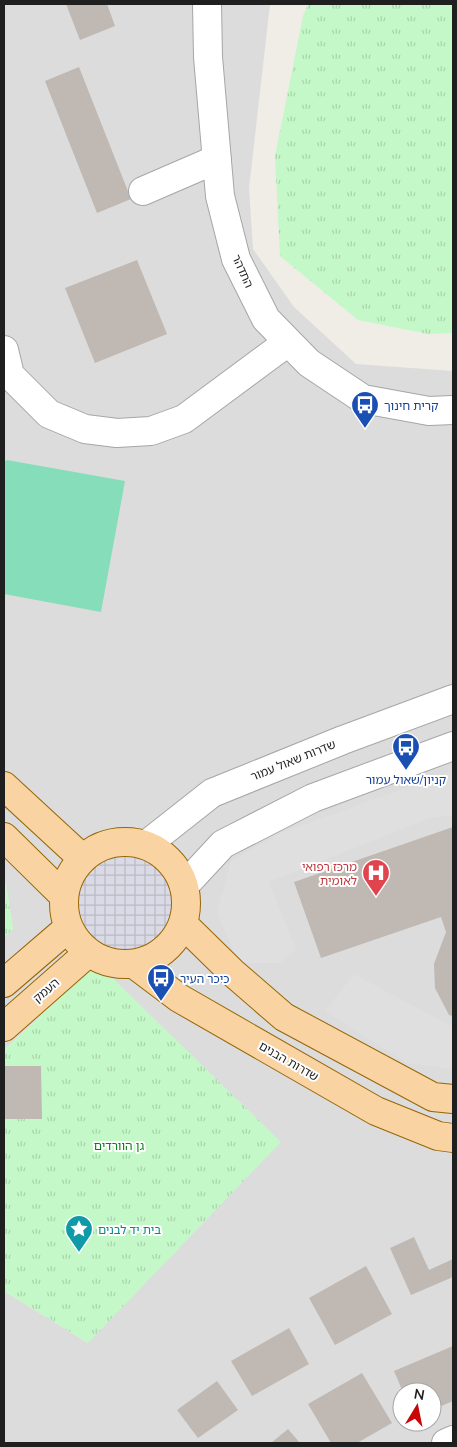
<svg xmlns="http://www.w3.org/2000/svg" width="457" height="1447" viewBox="0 0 457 1447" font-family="Mulish,'Noto Sans Hebrew',sans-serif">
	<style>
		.residential { fill: #dddcdc; fill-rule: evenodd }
		.park { fill: url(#park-tufts) }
		.pitch { fill: #86ddba }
		.parking { fill: #dfdfdf }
		.plaza { fill: url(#plaza-grid) }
		.building { fill: #c0b8b2 }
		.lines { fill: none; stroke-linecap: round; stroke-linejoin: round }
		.minor-casing { stroke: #a6a6a6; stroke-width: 30 }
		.major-casing { stroke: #976504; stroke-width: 30 }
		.minor { stroke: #fff; stroke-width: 28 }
		.major { stroke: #f9d3a1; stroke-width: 28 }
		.labels { text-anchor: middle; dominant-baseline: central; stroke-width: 4; stroke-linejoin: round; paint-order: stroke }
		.street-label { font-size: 12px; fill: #1f1f1f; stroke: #fff }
		.transit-label { font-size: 12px; fill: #164399; stroke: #fff; text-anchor: start }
		.health-label { font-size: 12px; fill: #be3a42; stroke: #fff; text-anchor: end }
		.park-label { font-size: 12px; fill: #0f7c17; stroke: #fff }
		.culture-label { font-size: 12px; fill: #0d838f; stroke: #fff; text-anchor: start }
	</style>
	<defs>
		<pattern id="park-tufts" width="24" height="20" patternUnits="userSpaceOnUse" patternTransform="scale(1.25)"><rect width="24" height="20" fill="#c5f8c8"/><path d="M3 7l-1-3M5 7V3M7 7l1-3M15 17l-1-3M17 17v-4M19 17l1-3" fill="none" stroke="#a9d4ab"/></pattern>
		<pattern id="plaza-grid" width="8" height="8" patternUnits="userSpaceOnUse" patternTransform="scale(1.25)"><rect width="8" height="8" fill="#dadae6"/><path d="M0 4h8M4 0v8" fill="none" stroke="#bbbbc5"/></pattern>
	</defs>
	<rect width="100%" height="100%" fill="#f0ece6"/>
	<path class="residential" d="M 4,4 L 270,4 L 249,188 L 253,249 L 294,307 L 356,364 L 453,371 L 453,1443 L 4,1443 L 4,1291 L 88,1343 L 97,963 L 4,1050 L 4,937 L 13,929 L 4,872 ZM 402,1392 L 432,1392 L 432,1422 L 402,1422 Z"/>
	<path class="park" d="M 308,4 L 453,4 L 453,333 L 428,334 L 358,320 L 280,256 L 275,156 L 303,16 Z
		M 4,872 L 13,929 L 4,937 Z
		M 97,963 L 281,1142 L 88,1343 L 4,1291 L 4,1050 Z"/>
	<path class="pitch" d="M 7,460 L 125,481 L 101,612 L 4,594 L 4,462 Z"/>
	<path class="parking" d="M 453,771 L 453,816 L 433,817 L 269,882 L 296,949 L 281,963 L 239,963 L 217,912 L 231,861 L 281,833 Z
		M 354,974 L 449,1025 L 453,1025 L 453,1069 L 407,1063 L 325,1011 Z"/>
	<path class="plaza" d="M69 903a56 56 0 1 1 112 0a56 56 0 1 1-112 0Z"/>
	<path class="building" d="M 66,4 L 107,4 L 115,26 L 80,40 Z
		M 79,67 L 131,199 L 97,213 L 45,81 Z
		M 137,260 L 167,334 L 95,363 L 65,288 Z
		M 453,827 L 453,1016 L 449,1015 L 435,988 L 434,964 L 446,932 L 441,917 L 321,958 L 294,882 Z
		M 4,1066 L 41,1066 L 42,1119 L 4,1119 Z
		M 414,1237 L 429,1270 L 453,1259 L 453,1277 L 411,1295 L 390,1248 Z
		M 366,1266 L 392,1314 L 335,1345 L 309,1298 Z
		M 289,1328 L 309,1364 L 252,1396 L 231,1361 Z
		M 453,1346 L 453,1401 L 432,1410 L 432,1392 L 403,1392 L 394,1371 Z
		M 362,1373 L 392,1423 L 357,1443 L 331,1443 L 308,1404 Z
		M 217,1381 L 238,1410 L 198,1438 L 177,1410 Z
		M 288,1429 L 300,1443 L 271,1443 Z"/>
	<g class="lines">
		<defs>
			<path id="minor" d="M 207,4 L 208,57 L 220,196 L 236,259 L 266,319 L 309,363 L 363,399 L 429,411 L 453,410
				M 143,191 L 217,159
				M 4,350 L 10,375 L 49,414 L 85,429 L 117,433 L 151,431 L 184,419 L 288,342
				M 146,845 L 212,793 L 343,740 L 453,699
				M 184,886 L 223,844 L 313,798 L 453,746
				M 446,1443 L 453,1440"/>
			<path id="major" d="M 4,786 L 82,858
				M 4,837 L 63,895
				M64 903a61 61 0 1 1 122 0a61 61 0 1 1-122 0Z
				M 183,924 L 232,972 L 284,1017 L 433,1097 L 453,1099
				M 134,964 L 179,998 L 376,1111 L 438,1136 L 453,1138
				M 4,983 L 68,928
				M 4,1027 L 88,953"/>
		</defs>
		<use href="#minor" class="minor-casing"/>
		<use href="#major" class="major-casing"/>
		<use href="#minor" class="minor"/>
		<use href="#major" class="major"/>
	</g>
	<defs>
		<symbol id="bus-pin" viewBox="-11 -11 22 30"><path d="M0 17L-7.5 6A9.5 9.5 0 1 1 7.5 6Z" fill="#1a4fb4" stroke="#fff"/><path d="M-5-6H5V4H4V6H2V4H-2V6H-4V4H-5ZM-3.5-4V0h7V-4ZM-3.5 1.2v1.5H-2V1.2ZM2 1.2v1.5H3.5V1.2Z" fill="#fff"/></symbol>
		<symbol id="hospital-pin" viewBox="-11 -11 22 30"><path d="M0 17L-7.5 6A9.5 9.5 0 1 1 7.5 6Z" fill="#e0444e" stroke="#fff"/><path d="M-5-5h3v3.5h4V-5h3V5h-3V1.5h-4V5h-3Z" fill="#fff"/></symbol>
		<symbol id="sight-pin" viewBox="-11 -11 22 30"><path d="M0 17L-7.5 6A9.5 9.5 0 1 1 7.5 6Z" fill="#0f9aa8" stroke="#fff"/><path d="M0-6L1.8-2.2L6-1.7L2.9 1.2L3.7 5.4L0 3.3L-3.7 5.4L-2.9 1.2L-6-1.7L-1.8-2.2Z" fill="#fff"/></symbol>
	</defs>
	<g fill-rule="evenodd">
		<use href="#bus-pin" x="349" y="389" width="32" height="43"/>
		<use href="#bus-pin" x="390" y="731" width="32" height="43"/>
		<use href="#hospital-pin" x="360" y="857" width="32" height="43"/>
		<use href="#bus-pin" x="145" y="962" width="32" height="43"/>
		<use href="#sight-pin" x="63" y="1213" width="32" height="43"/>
	</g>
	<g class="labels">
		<g class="street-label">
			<text transform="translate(243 271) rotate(66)">התדהר</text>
			<text transform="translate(293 760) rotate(-22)">שדרות שאול עמור</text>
			<text transform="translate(46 990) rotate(-41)">העמק</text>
			<text transform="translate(289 1061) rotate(30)">שדרות הבנים</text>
		</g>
		<g class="transit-label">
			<text x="384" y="405">קרית חינוך</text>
			<text x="406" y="779" text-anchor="middle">קניון/שאול עמור</text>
			<text x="180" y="978">כיכר העיר</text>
		</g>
		<g class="health-label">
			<text x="357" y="866">מרכז רפואי<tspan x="357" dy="14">לאומית</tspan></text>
		</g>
		<g class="park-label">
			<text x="119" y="1145">גן הוורדים</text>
		</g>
		<g class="culture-label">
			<text x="98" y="1229">בית יד לבנים</text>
		</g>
	</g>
	<rect width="457" height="1447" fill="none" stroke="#1f1f1f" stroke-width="10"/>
	<g transform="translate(417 1407) rotate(10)"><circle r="24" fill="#ffffff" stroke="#a5a5a5"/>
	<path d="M0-4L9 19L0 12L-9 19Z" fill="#ca0507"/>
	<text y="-8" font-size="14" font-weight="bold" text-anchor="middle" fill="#1f1f1f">N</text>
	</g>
</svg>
